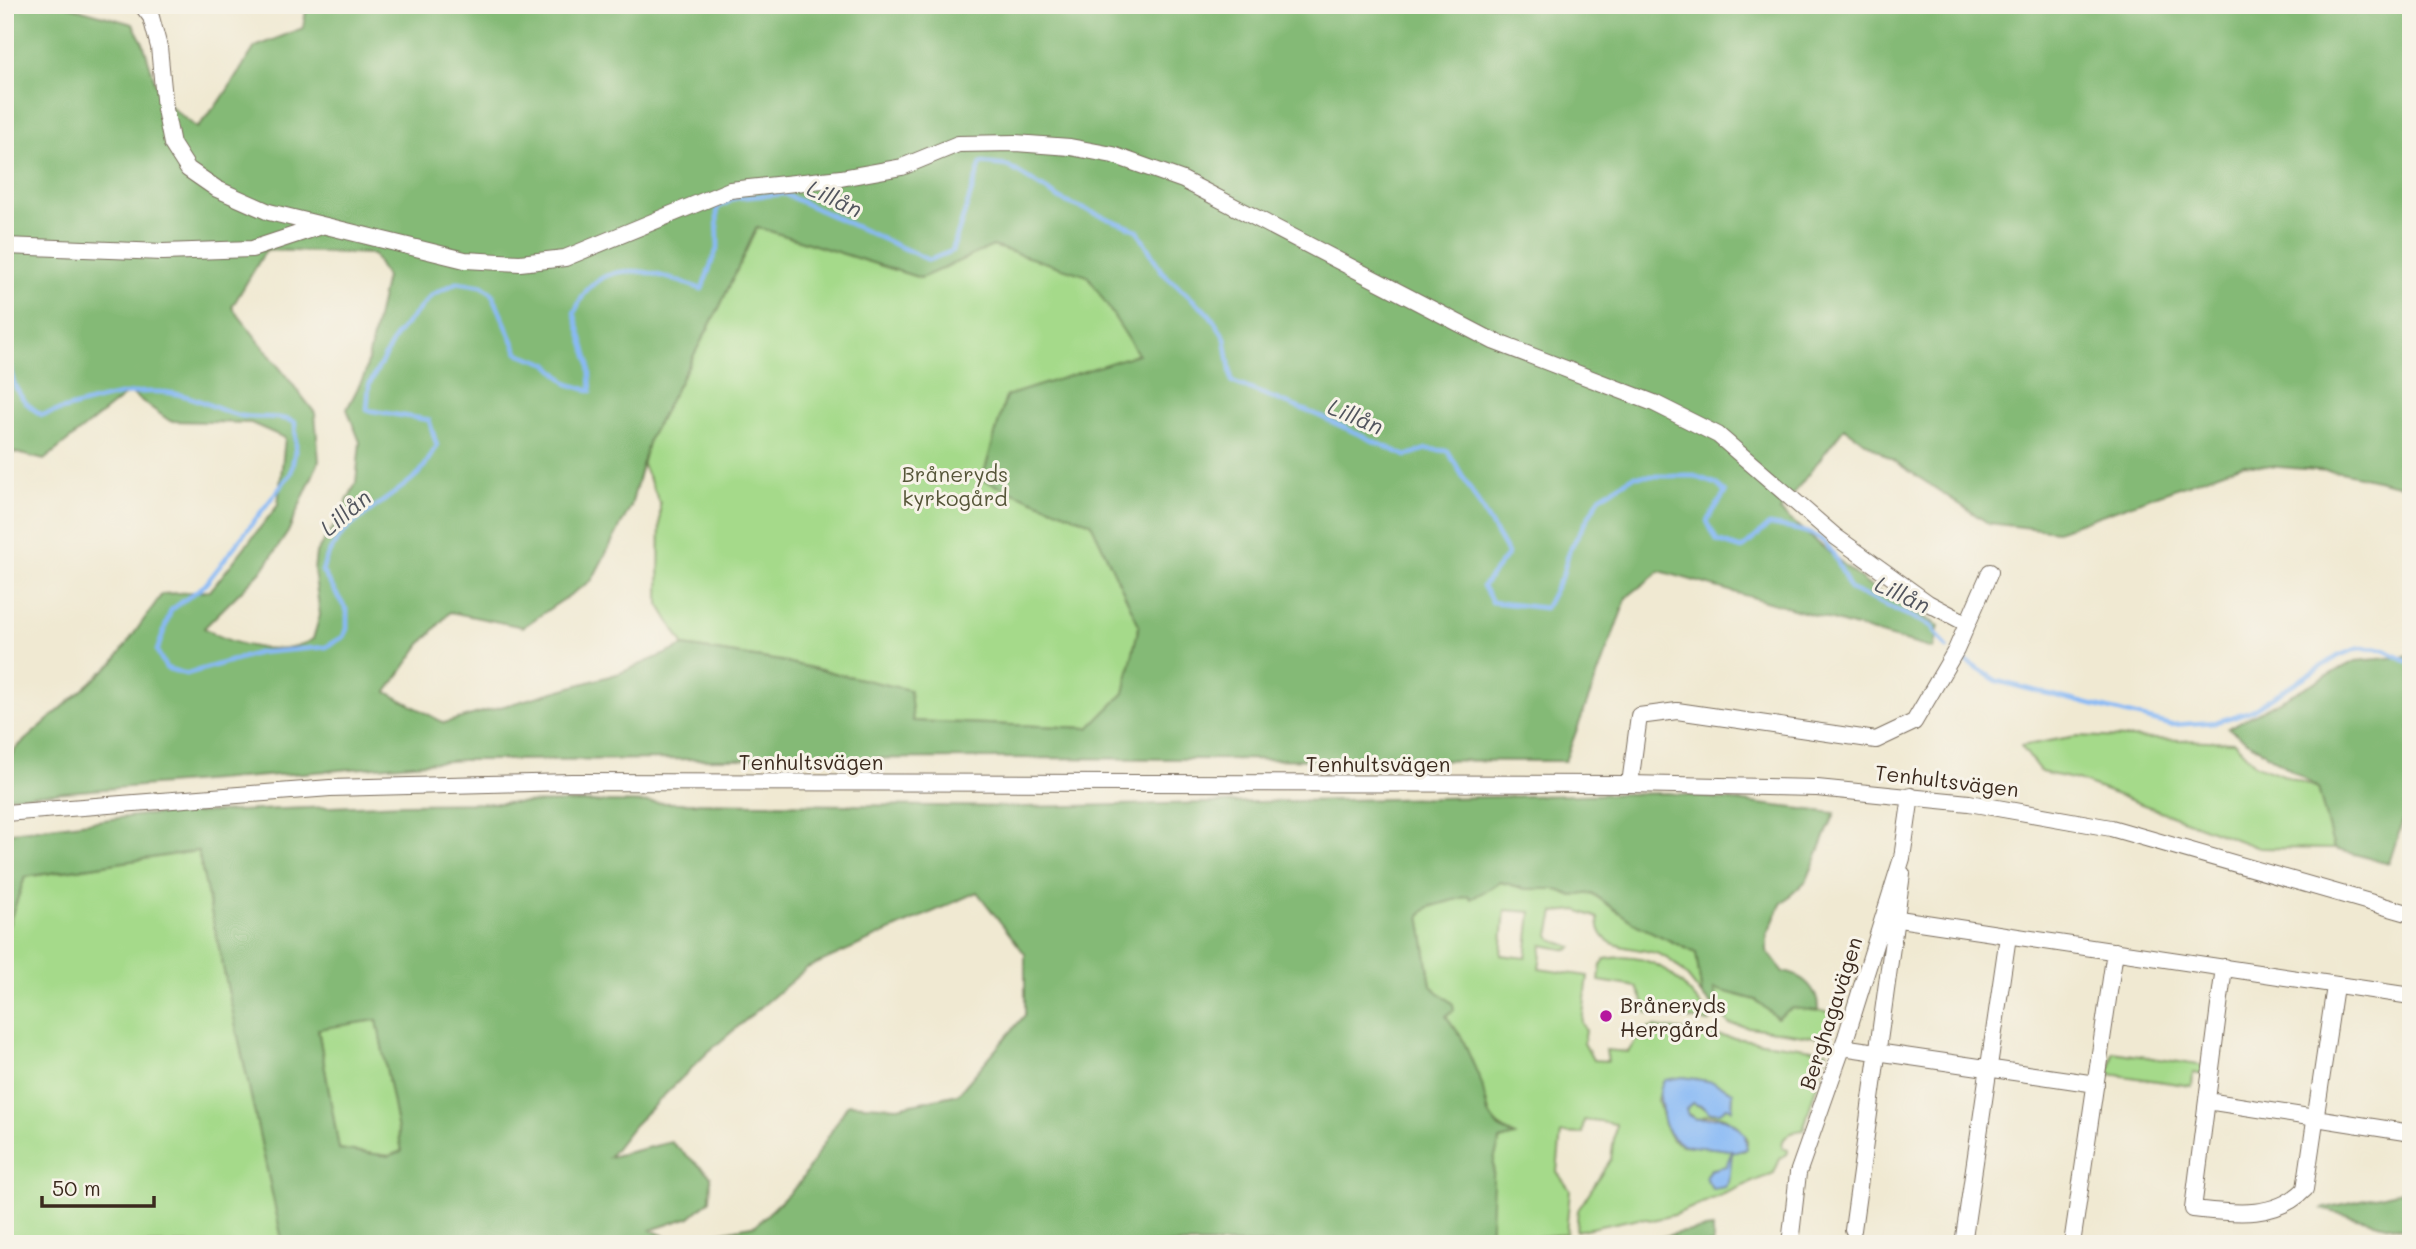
<svg xmlns="http://www.w3.org/2000/svg" width="2416" height="1249" viewBox="0 0 2416 1249" font-family="Mali,sans-serif">
	<style>
		.green { fill: #a5da8a; stroke: #708254; stroke-width: 2; fill-rule: evenodd }
		.forest { fill: #84ba76; stroke: #60724a; stroke-width: 2; fill-rule: evenodd }
		.water { fill: #89baf5; stroke: #62728a; stroke-width: 2 }
		.lines { fill: none; stroke-linecap: round; stroke-linejoin: round }
		.stream { stroke: #89baf5; stroke-width: 4.5 }
		.minor-casing { stroke: #7a6d5d; stroke-width: 18 }
		.minor { stroke: #fff; stroke-width: 16 }
		.poi-dot { fill: #b5179e; stroke: #f7f3e8; stroke-width: 2.5 }
		.labels { text-anchor: middle; dominant-baseline: central; stroke-width: 6; stroke-linejoin: round; paint-order: stroke }
		.park-label { font-size: 21px; fill: #565639; stroke: #f7f3e8 }
		.street-label { font-size: 21px; fill: #3b2a1e; stroke: #f7f3e8 }
		.poi-label { font-size: 21px; fill: #3b2a1e; stroke: #f7f3e8; text-anchor: start }
		.water-label { font-size: 23px; font-style: italic; fill: #52555e; stroke: #f7f3e8 }
	</style>
	<rect width="100%" height="100%" fill="#f7f3e8"/>
	<filter id="ink" filterUnits="userSpaceOnUse"><feTurbulence type="fractalNoise" baseFrequency=".0143" numOctaves="2"/><feDisplacementMap in="SourceGraphic" scale="14" xChannelSelector="R" yChannelSelector="G"/><feConvolveMatrix kernelMatrix="1 2 1 2 8 2 1 2 1" color-interpolation-filters="sRGB"/></filter>
	<filter id="wash" filterUnits="userSpaceOnUse"><feTurbulence type="fractalNoise" baseFrequency=".00686" numOctaves="4" result="noise"/><feDisplacementMap in="SourceGraphic" scale="28" xChannelSelector="R" yChannelSelector="G"/><feGaussianBlur stdDeviation="1.57" result="paint"/><feColorMatrix in="noise" values="0 0 0 0 0 0 0 0 0 0 0 0 0 0 0 0 0 1.4 0 .05"/><feComposite in="paint" operator="in"/></filter>
	<g filter="url(#wash)">
		<rect width="100%" height="100%" fill="#f0e9d2"/>
		<path class="green" d="M 757,227 L 920,278 L 993,246 L 1089,276 L 1139,353 L 1414,542 L 1089,728 L 913,721 L 909,690 L 781,661 L 684,646 L 659,604 L 660,503 L 642,463 L 649,439 L 720,306 Z
			M 2076,736 L 2234,742 L 2256,765 L 2318,788 L 2334,849 L 2259,848 L 2077,780 L 2041,772 L 2021,746 Z
			M 198,850 L 283,1244 L 5,1244 L 5,935 L 25,877 Z
			M 1501,882 L 1526,889 L 1555,889 L 1573,896 L 1591,893 L 1637,925 L 1696,953 L 1702,996 C 1691,981 1680,965 1663,956 C 1641,944 1598,956 1598,918 L 1577,910 L 1554,912 L 1549,935 L 1553,940 L 1572,947 L 1568,950 L 1542,945 L 1539,969 L 1588,976 L 1582,1023 L 1586,1030 L 1584,1043 L 1593,1060 L 1608,1061 L 1606,1050 L 1628,1052 L 1642,1031 L 1654,1027 L 1827,1051 L 1803,1130 C 1793,1131 1781,1136 1782,1148 L 1788,1150 L 1788,1153 L 1780,1159 L 1774,1173 L 1674,1215 L 1652,1220 L 1639,1218 L 1576,1231 L 1578,1210 L 1611,1159 L 1616,1124 L 1584,1120 L 1582,1134 L 1561,1133 L 1557,1172 L 1570,1190 L 1566,1234 L 1488,1242 L 1494,1160 L 1500,1140 L 1514,1135 C 1499,1127 1489,1122 1487,1103 L 1462,1038 L 1446,1016 L 1438,992 L 1431,986 L 1420,915 L 1429,907 L 1469,895 L 1471,898 ZM 1505,910 L 1531,912 L 1526,958 L 1501,955 ZM 1683,1077 L 1713,1082 L 1733,1092 L 1732,1109 L 1727,1106 L 1708,1110 L 1692,1103 L 1687,1106 L 1686,1113 L 1697,1119 C 1701,1118 1704,1115 1708,1115 C 1724,1112 1742,1127 1748,1140 L 1744,1151 L 1682,1145 L 1672,1140 L 1664,1125 L 1658,1100 L 1663,1082 ZM 1730,1158 L 1729,1182 L 1711,1187 L 1706,1175 L 1711,1169 L 1726,1167 Z
			M 1605,959 C 1658,949 1679,981 1710,1015 L 1710,1022 L 1648,1013 L 1637,987 L 1599,981 L 1601,965 Z
			M 1713,988 L 1756,1000 L 1777,1018 C 1781,1015 1787,1009 1792,1008 C 1798,1006 1832,1012 1838,1015 L 1830,1039 L 1729,1024 L 1719,1011 Z
			M 377,1020 L 402,1151 L 389,1156 L 339,1149 L 318,1028 Z
			M 2113,1052 L 2206,1066 L 2204,1075 L 2193,1073 L 2192,1086 L 2109,1074 Z"/>
		<path class="forest" d="M 5,5 L 64,5 L 133,24 L 143,43 L 160,98 L 197,128 L 223,97 L 255,47 L 303,28 L 307,5 L 2411,5 L 2411,488 L 2341,472 L 2243,464 L 2057,531 L 1988,523 L 1844,428 L 1780,511 L 1868,585 L 1939,626 L 1933,649 L 1660,571 L 1627,597 L 1565,761 L 1006,758 L 462,760 L 5,797 L 5,766 L 15,749 L 114,662 L 162,594 L 210,591 L 278,505 L 285,438 L 251,423 L 170,421 L 129,392 L 44,460 L 5,450 ZM 757,227 L 921,278 L 993,246 L 1088,276 L 1138,354 L 1006,396 L 982,480 L 1091,523 L 1139,625 L 1124,693 L 1089,728 L 913,721 L 910,690 L 781,661 L 684,646 L 620,673 L 444,723 L 387,692 L 421,644 L 450,612 L 523,627 L 592,580 L 631,506 L 649,439 L 720,306 ZM 266,250 L 373,254 L 386,277 L 365,374 L 347,409 L 360,442 L 356,483 L 335,525 L 316,553 L 314,570 L 320,615 L 313,639 C 282,658 233,646 204,628 L 263,569 L 288,532 L 319,461 L 315,413 L 232,307 Z
			M 2411,656 L 2411,795 L 2389,863 L 2334,849 L 2318,788 L 2228,728 L 2355,661 Z
			M 1669,793 L 1835,813 L 1807,880 L 1781,904 L 1767,935 L 1767,951 L 1783,972 C 1803,975 1819,989 1818,1011 L 1792,1008 L 1777,1018 L 1756,1000 L 1714,989 L 1719,1011 L 1702,996 L 1696,953 L 1637,925 L 1592,893 L 1573,896 L 1555,889 L 1526,889 L 1501,882 L 1471,899 L 1469,896 L 1429,907 L 1420,915 L 1431,986 L 1453,1004 L 1454,1010 L 1446,1016 L 1462,1038 L 1482,1084 L 1488,1113 L 1499,1128 L 1515,1136 L 1500,1140 L 1494,1160 L 1490,1244 L 283,1244 L 198,851 L 25,877 L 5,935 L 5,833 L 142,815 L 404,804 L 595,802 L 1025,807 ZM 977,892 L 1025,954 L 1025,1015 L 958,1094 L 898,1107 L 848,1104 L 799,1184 L 756,1225 L 676,1241 L 651,1230 L 690,1217 L 710,1200 L 711,1176 L 671,1142 L 609,1157 L 634,1125 L 708,1052 L 807,968 ZM 377,1020 L 402,1151 L 389,1156 L 339,1149 L 318,1029 Z
			M 2411,1189 L 2411,1231 L 2321,1209 Z
			M 1713,1228 L 1713,1244 L 1637,1244 L 1677,1233 Z"/>
		<path class="water" d="M 1683,1077 L 1713,1082 L 1733,1092 L 1732,1109 L 1727,1107 L 1720,1112 L 1709,1112 L 1704,1107 L 1692,1103 L 1686,1109 L 1688,1115 L 1695,1119 C 1720,1117 1726,1112 1745,1135 L 1747,1149 L 1732,1153 L 1729,1182 L 1725,1187 L 1713,1189 L 1705,1177 L 1710,1170 L 1726,1166 L 1732,1151 C 1695,1142 1669,1157 1662,1111 C 1661,1099 1656,1091 1665,1080 Z"/>
		<g class="lines">
			<path class="stream" d="M 2410,5 L 2411,6
				M 5,337 C 11,372 9,395 42,415 C 88,404 134,384 181,395 C 200,399 218,410 237,415 C 258,420 276,414 295,422 L 296,445 L 291,473 L 205,585 L 171,610 L 157,651 L 166,668 L 186,674 L 258,653 L 326,647 L 343,637 L 347,629 L 347,611 L 322,571 C 333,524 386,505 419,473 C 426,466 431,454 437,446 L 429,420 L 367,410 L 369,385 L 397,334 L 432,295 L 458,282 L 482,286 L 492,293 L 518,353 L 548,364 L 568,384 L 591,391 L 589,362 L 574,313 C 578,306 582,295 588,289 C 619,255 667,278 702,289 L 718,246 L 717,208 L 736,198 L 784,194 L 929,260 L 952,251 L 981,163 L 1008,166 L 1064,201 L 1137,230 L 1162,272 L 1210,315 L 1225,338 L 1232,382 L 1317,415 L 1406,456 L 1426,449 L 1448,451 L 1508,554 L 1483,586 L 1492,602 L 1545,608 L 1563,574 L 1569,551 L 1600,497 L 1634,476 L 1694,476 L 1717,484 L 1725,493 L 1707,521 L 1717,541 L 1742,549 L 1769,525 C 1827,534 1826,536 1850,589 L 1931,626 L 1947,648
				M 1964,660 L 1997,681 L 2171,725 L 2216,722 L 2250,711 L 2340,655 L 2360,648 L 2383,649 L 2411,664"/>
		</g>
	</g>
	<g filter="url(#ink)">
		<g class="lines">
			<defs>
				<path id="minor" d="M 142,5 L 151,17 L 159,47 L 165,109 L 172,144 L 188,169 L 217,189 L 269,212 L 465,260 L 520,263 L 565,258 L 730,190 L 841,178 L 902,167 L 958,144 L 1015,143 L 1070,147 L 1113,155 L 1183,180 L 1493,341 L 1654,403 L 1718,435 L 1836,537 L 1928,603 L 1966,623
					M 5,246 L 163,252 L 252,249 L 322,226
					M 1630,784 L 1639,716 L 1677,711 L 1876,740 L 1914,722 L 1956,650 L 1990,572
					M 5,813 L 330,788 L 572,782 L 1630,784 L 1817,788 L 1969,803 L 2111,828 L 2411,914
					M 1899,919 L 2411,996
					M 2224,967 L 2193,1209 C 2231,1213 2275,1220 2305,1189 L 2335,986
					M 1842,1047 L 2096,1084
					M 2207,1101 L 2411,1133
					M 1853,1230 L 1902,874
					M 1790,1244 L 1798,1173 L 1846,1037 L 1902,858 L 1911,796
					M 1963,1244 L 2008,936
					M 2072,1244 L 2115,951"/>
			</defs>
			<use href="#minor" class="minor-casing"/>
			<use href="#minor" class="minor"/>
		</g>
	</g>
	<circle class="poi-dot" cx="1606" cy="1016" r="7"/>
	<g class="labels">
		<g class="park-label">
			<text x="955" y="473">Bråneryds<tspan x="955" dy="24">kyrkogård</tspan></text>
		</g>
		<g class="street-label">
			<text x="811" y="761">Tenhultsvägen</text>
			<text x="1378" y="763">Tenhultsvägen</text>
			<text transform="translate(1947 780) rotate(7)">Tenhultsvägen</text>
			<text transform="translate(1830 1013) rotate(-72)">Berghagavägen</text>
		</g>
		<g class="poi-label">
			<text x="1620" y="1004">Bråneryds<tspan x="1620" dy="24">Herrgård</tspan></text>
		</g>
		<g class="water-label">
			<text transform="translate(835 198) rotate(25)">Lillån</text>
			<text transform="translate(1356 416) rotate(23)">Lillån</text>
			<text transform="translate(345 512) rotate(-40)">Lillån</text>
			<text transform="translate(1903 594) rotate(25)">Lillån</text>
		</g>
	</g>
	<rect width="2416" height="1249" fill="none" stroke="#f7f3e8" stroke-width="28"/>
	<path d="M42 1196v10h112v-10" fill="none" stroke="#3b2a1e" stroke-width="3.5"/>
	<text x="52" y="1196" font-size="21" fill="#3b2a1e" stroke="#f7f3e8" stroke-width="5" paint-order="stroke">50 m</text>
</svg>
